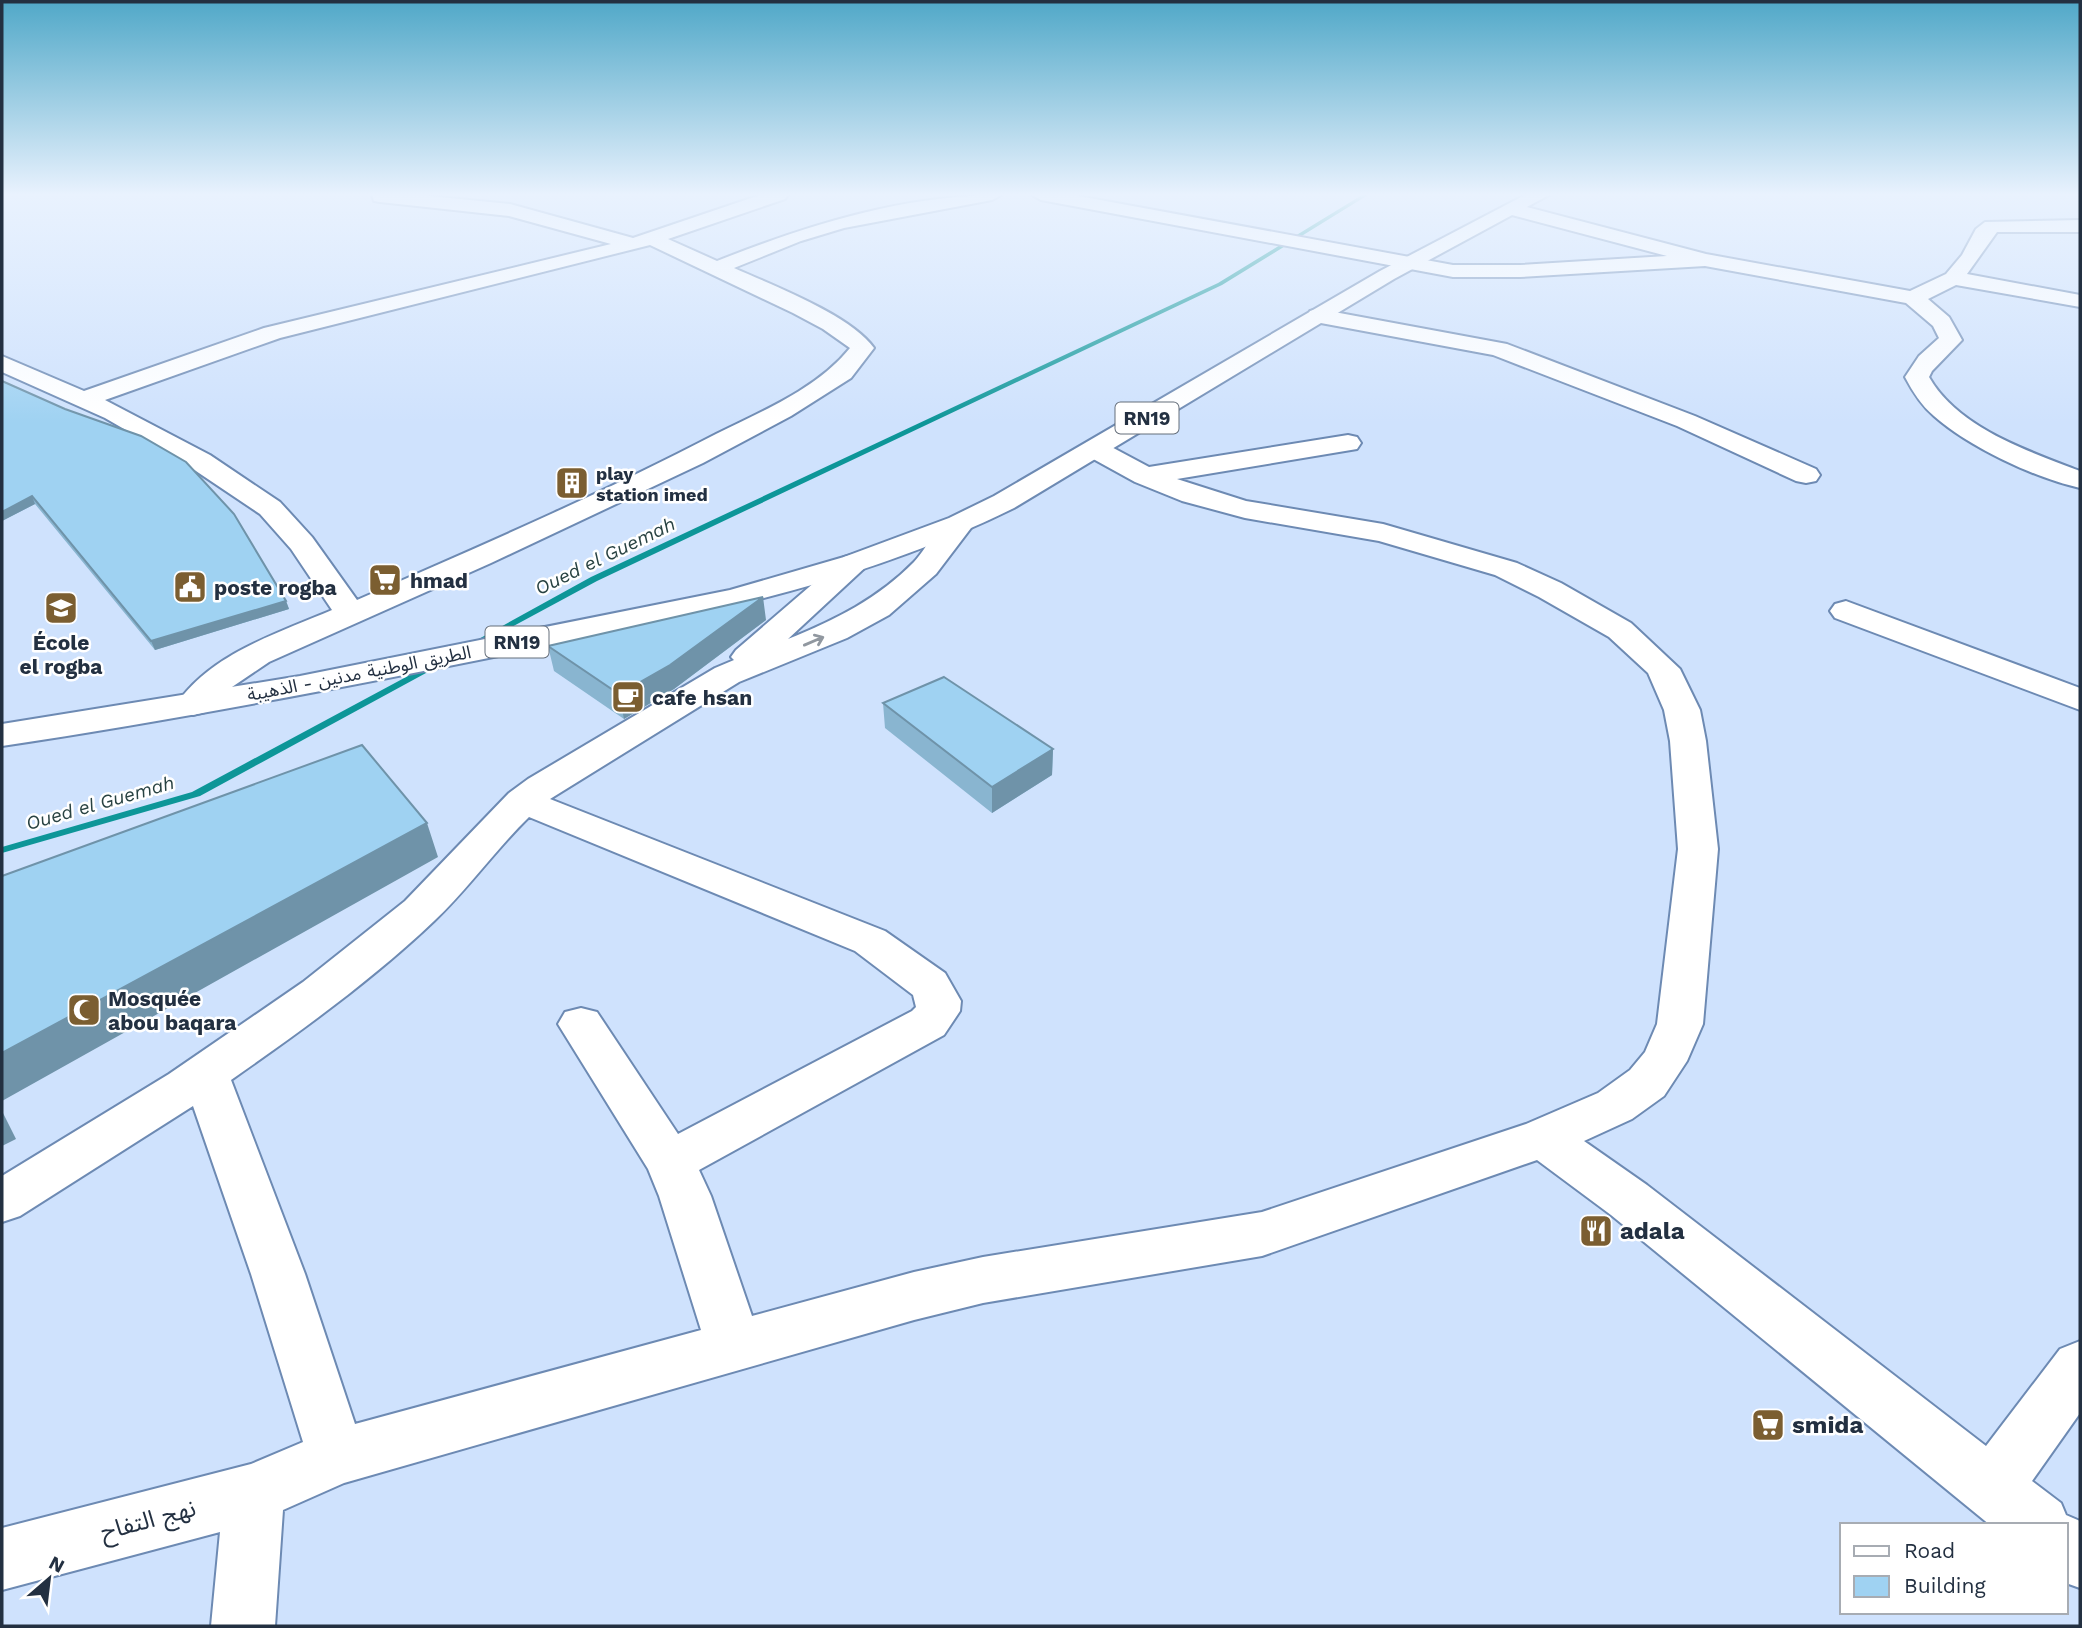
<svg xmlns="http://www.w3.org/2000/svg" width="2082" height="1628" viewBox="0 0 2082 1628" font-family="'Work Sans','Noto Sans Arabic',sans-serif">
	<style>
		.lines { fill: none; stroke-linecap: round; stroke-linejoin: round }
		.stream { fill: #0d9698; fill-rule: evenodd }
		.minor-casing { stroke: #6d8ab3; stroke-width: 4 }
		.primary-casing { stroke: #6d8ab3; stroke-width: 4 }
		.minor { fill: #fff; fill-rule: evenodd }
		.primary { fill: #fff; fill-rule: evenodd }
		.wall { fill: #89b5d0 }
		.shaded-wall { fill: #6f93a9 }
		.building { fill: #9fd2f2; stroke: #6f93a9; stroke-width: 2 }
		.oneway { stroke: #9198a0 }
		.labels { text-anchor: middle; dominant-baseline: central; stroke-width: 5; stroke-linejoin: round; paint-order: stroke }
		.far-poi-label { font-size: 18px; font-weight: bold; fill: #233041; stroke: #fff; text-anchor: start }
		.far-street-label { font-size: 18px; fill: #233041; stroke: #fff }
		.shield { fill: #fff; stroke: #656e7a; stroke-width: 2 }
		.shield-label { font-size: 19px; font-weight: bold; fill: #233041 }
		.far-water-label { font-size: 19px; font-style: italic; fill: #284242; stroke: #fff }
		.poi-label { font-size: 21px; font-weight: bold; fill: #233041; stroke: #fff; text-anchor: start }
		.near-poi-label { font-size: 24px; font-weight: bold; fill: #233041; stroke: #fff; text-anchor: start }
		.near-street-label { font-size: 24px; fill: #233041; stroke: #fff }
	</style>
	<rect width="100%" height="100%" fill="#cfe2fd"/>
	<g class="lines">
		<path class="stream" d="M 1362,195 L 1368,195 L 1222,285 L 597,581 L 473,648 L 470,649 L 466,646 L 591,577 L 1218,283 Z
			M 434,662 L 437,663 L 439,665 L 437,667 L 200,796 L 2,853 L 2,847 L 192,792 Z"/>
		<defs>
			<path id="minor" d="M 372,195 L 419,195 L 510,204 L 633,238 L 760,195 L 788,195 L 785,199 L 668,239 L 717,261 C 808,225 903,195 1001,195 L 992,200 L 844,228 L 801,241 L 734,268 C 772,285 851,315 874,348 L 851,378 L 791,416 L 703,463 L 491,563 L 269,662 L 232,687 L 205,712 L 193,715 L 181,712 L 176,705 C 210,654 278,633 332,610 L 291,549 L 260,514 L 190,467 L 105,418 L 2,372 L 2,356 L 84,391 L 264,328 L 611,244 L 509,216 L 380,202 L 374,201 ZM 650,245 L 793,313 L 823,329 L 850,348 C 817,389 762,411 716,434 C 599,495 478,547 357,600 L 312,537 L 280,502 L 210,455 L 105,400 L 280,338 Z
				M 1032,195 L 1073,195 L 1453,265 L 1520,265 L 1667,256 L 1508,214 L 1506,210 L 1515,204 L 1706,254 L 1910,291 L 1946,274 L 1962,255 L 1976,229 L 1985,222 L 2080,220 L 2080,232 L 1997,232 L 1967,274 L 2080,295 L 2080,307 L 1956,285 L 1928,299 L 1949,317 L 1962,340 L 1932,371 L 1929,377 C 1958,428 2028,451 2080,471 L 2080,488 C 2035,478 1969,447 1934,416 C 1921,405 1913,392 1905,377 L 1919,356 L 1939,338 L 1933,326 L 1906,303 L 1705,266 L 1520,277 L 1453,277 L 1041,200 Z
				M 1318,309 L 1507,344 L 1695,416 L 1816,469 L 1820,475 L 1816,481 L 1806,483 L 1796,481 L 1677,426 L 1493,355 L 1310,321 L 1307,316 L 1310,311 Z
				M 1348,435 L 1357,437 L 1361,443 L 1357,449 L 1177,479 L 1246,501 L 1383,524 L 1517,563 L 1561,583 L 1631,623 L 1680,669 L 1700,710 L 1706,741 L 1718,849 L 1703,1024 L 1687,1061 L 1664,1096 L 1632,1119 L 1584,1141 L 1647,1185 L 1986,1446 L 2060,1349 L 2080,1341 L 2080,1413 L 2032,1481 L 2061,1503 L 2066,1515 L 2080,1521 L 2080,1588 L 2066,1583 L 2066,1525 L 1990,1525 L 1611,1215 L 1537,1160 L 1262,1256 L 983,1303 L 914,1320 L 344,1483 L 283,1510 L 275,1626 L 211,1626 L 220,1532 L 2,1590 L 2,1528 L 251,1464 L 303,1442 L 251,1274 L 193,1106 L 20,1216 L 2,1222 L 2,1176 L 169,1074 L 303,982 L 405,901 L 509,793 L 528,779 L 715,668 L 734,660 L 731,657 L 736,650 L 844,557 L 855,554 L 866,557 L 870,563 L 788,639 C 835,620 879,598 914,562 C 931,544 941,511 969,518 L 974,524 L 936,574 L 889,615 L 847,638 L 739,682 L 550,799 L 885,931 L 945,973 L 961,1001 L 960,1011 L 944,1035 L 699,1170 L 711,1196 L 752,1316 L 914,1272 L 983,1257 L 1262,1212 L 1526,1124 L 1598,1093 L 1630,1070 L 1645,1052 L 1657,1024 L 1678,849 L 1670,741 L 1664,710 L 1648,673 L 1609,637 L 1539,597 L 1495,575 L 1379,541 L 1245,518 L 1182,501 L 1135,482 L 1086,455 L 1082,449 L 1086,443 L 1095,441 L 1104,443 L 1149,467 ZM 529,817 L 855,951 L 913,995 L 916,1007 L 912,1011 L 678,1134 L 597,1012 L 581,1008 L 565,1012 L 558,1024 L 648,1169 L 659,1196 L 701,1330 L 355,1424 L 305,1274 L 231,1080 C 301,1031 372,980 434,921 C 468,889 495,850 529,817 Z
				M 1846,601 L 2080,688 L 2080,710 L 1835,618 L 1830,611 L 1835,604 Z"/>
			<path id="primary" d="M 1525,195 L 1549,195 L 1394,279 L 1014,508 C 856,586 693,616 523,651 C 350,686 176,720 2,746 L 2,724 L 300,676 L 730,590 L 844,557 L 949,518 L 994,496 L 1380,271 Z"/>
		</defs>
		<use href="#minor" class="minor-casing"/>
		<use href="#primary" class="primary-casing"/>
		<use href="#minor" class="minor"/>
		<use href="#primary" class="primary"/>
	</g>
	<path class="wall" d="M 2,381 L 286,601 L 289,609 L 155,650 L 35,504 L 2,521 Z
		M 766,620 L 674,689 L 624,719 L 554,671 L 548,646 Z
		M 883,703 L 1053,749 L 1052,775 L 992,813 L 885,728 Z"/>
	<path class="shaded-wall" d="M 32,496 L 35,504 L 2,521 L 2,512 Z
		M 763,597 L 766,620 L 674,689 L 624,719 L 619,694 Z
		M 286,601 L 289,609 L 155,650 L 151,641 Z
		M 1053,749 L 1052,775 L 992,813 L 992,787 Z
		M 427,823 L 438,857 L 2,1101 L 2,1053 Z
		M 2,1111 L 16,1139 L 2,1146 Z"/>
	<path class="building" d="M 2,381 L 65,409 L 141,436 L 186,462 L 234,514 L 286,601 L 151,641 L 32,496 L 2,512 Z
		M 763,597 L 670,665 L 619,694 L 548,646 Z
		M 944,677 L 1053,749 L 992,787 L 883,703 Z
		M 362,745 L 427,823 L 2,1053 L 2,876 Z"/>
	<defs><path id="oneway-shaft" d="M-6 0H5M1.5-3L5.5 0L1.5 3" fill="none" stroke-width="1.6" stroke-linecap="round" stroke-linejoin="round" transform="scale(1.75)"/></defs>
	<use class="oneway" href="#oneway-shaft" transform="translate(814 641) rotate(-23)"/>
	<linearGradient id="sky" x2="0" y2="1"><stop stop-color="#50a8c8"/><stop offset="0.46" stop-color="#e9f2fe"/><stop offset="1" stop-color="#e9f2fe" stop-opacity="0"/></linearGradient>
	<rect width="2082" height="423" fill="url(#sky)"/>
	<defs>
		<symbol id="building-square" viewBox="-11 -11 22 22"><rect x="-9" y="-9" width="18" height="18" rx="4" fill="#7b5e31" stroke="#fff"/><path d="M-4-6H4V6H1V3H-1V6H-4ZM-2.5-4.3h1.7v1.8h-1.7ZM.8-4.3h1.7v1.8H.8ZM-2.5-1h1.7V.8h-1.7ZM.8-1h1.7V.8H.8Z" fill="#fff"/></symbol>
		<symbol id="supermarket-square" viewBox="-11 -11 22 22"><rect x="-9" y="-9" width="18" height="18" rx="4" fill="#7b5e31" stroke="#fff"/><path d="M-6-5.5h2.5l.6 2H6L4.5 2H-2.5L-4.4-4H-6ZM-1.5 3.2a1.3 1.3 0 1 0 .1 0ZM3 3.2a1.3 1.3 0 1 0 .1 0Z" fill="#fff"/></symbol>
		<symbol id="civic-square" viewBox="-11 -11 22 22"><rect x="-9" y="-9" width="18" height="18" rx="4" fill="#7b5e31" stroke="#fff"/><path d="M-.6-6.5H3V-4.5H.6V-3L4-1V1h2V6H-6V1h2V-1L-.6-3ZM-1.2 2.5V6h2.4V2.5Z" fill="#fff"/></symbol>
		<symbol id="school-square" viewBox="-11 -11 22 22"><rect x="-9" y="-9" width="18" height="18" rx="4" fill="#7b5e31" stroke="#fff"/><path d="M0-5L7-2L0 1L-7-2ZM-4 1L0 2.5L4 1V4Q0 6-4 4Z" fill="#fff"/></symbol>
		<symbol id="cafe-square" viewBox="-11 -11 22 22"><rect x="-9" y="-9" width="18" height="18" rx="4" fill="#7b5e31" stroke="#fff"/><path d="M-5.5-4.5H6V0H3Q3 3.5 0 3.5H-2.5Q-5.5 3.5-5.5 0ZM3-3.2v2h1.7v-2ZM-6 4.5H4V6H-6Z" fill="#fff"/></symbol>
		<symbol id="mosque-square" viewBox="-11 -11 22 22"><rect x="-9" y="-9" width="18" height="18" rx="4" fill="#7b5e31" stroke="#fff"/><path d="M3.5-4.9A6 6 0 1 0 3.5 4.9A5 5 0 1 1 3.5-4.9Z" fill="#fff"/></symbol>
		<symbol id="restaurant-square" viewBox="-11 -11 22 22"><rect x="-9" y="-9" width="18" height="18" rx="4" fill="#7b5e31" stroke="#fff"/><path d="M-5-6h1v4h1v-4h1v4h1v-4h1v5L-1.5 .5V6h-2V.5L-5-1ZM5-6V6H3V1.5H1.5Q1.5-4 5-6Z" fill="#fff"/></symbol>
	</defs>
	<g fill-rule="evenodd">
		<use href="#building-square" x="553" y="464" width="38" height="38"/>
		<use href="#supermarket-square" x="366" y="561" width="38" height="38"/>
		<use href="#civic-square" x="171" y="568" width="38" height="38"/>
		<use href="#school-square" x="42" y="589" width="38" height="38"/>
		<use href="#cafe-square" x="609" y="678" width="38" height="38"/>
		<use href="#mosque-square" x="65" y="991" width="38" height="38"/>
		<use href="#restaurant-square" x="1577" y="1212" width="38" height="38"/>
		<use href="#supermarket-square" x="1749" y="1406" width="38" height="38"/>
	</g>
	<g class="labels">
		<g class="far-poi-label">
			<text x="596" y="473">play<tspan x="596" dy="21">station imed</tspan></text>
		</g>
		<g class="far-street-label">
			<text transform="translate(359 673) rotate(-11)">الطريق الوطنية مدنين - الذهيبة</text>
		</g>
		<g class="shield">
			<rect x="1115.5" y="402.5" width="63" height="31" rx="5"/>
			<rect x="485.5" y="626.5" width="63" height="31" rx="5"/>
		</g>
		<g class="shield-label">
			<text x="1147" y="418">RN19</text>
			<text x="517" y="642">RN19</text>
		</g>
		<g class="far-water-label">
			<text transform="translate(605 556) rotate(-26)">Oued el Guemah</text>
			<text transform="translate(100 803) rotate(-16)">Oued el Guemah</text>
		</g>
		<g class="poi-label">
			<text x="410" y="580">hmad</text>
			<text x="214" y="587">poste rogba</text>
			<text x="61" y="642" text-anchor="middle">École<tspan x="61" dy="24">el rogba</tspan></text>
			<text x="652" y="697">cafe hsan</text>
			<text x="108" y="998">Mosquée<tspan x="108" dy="24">abou baqara</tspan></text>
		</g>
		<g class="near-poi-label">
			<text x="1620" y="1231">adala</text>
			<text x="1792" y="1425">smida</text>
		</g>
		<g class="near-street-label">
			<text transform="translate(148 1520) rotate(-15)">نهج التفاح</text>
		</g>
	</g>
	<rect width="2082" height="1628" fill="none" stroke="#233041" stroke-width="7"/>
	<rect x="1840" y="1523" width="228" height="91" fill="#ffffff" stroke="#a7acb3" stroke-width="2"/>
	<rect x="1854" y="1546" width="35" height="10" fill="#ffffff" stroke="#a7acb3" stroke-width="2"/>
	<text x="1904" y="1558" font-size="21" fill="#233041">Road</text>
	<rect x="1854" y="1576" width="35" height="21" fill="#9fd2f2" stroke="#a7acb3" stroke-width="2"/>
	<text x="1904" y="1593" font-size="21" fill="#233041">Building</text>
	<g transform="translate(49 1579) rotate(28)" stroke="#ffffff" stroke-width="5" paint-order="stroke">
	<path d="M0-5L12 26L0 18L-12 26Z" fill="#233041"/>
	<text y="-10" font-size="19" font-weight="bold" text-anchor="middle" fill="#233041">N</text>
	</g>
</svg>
